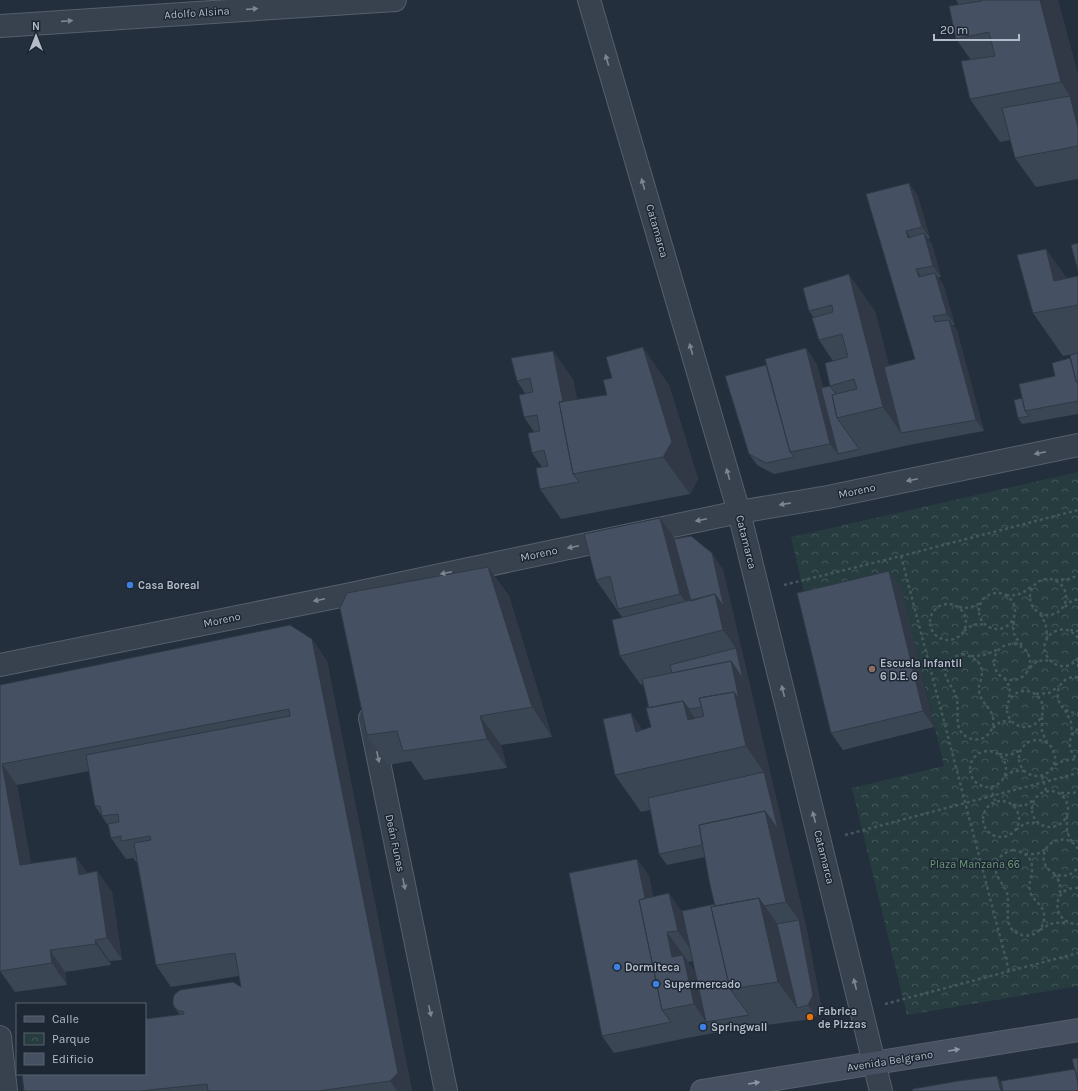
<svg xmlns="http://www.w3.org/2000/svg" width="1078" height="1091" viewBox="0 0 1078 1091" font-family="Karla,sans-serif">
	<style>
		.park { fill: url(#park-crowns) }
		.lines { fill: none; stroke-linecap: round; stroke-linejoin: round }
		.street-casing { stroke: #565f6c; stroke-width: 24 }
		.secondary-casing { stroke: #565f6c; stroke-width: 24 }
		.path { stroke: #44595c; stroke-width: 2.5; stroke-dasharray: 3 3; stroke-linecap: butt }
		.street { stroke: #38414e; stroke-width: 22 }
		.secondary { stroke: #465061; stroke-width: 22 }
		.wall { fill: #3b4654; fill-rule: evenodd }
		.shaded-wall { fill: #303945 }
		.building { fill: #455162; stroke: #303945 }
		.oneway { fill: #7c8592 }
		.oneway2 { fill: #8e96a5 }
		.shop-dot { fill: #3f7fe0; stroke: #1d2633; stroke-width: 1.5 }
		.education-dot { fill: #8d6e63; stroke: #1d2633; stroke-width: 1.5 }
		.food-dot { fill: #e8710a; stroke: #1d2633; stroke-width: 1.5 }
		.labels { text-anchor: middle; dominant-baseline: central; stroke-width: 3; stroke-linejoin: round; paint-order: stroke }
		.street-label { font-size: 11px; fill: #b4bcc9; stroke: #1d2633 }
		.poi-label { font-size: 11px; font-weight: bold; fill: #b4bcc9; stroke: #1d2633; text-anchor: start }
		.park-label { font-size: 11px; fill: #6b9a76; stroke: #1d2633 }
	</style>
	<defs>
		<pattern id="park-crowns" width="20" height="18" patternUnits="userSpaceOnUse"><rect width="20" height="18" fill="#263c3f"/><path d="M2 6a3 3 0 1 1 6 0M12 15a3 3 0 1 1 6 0" fill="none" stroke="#435659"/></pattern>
	</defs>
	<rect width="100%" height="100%" fill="#242f3e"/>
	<path class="park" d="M 1078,472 L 1078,986 L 907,1015 L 852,788 L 944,766 L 901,588 L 808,610 L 791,537 Z"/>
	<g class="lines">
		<defs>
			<path id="street" d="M 589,0 L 739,512 L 881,1091
				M 0,26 L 395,0
				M 0,665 L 346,595 L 739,512 L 828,497 L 1078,445
				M 370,718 L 446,1091
				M 0,1037 L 6,1091"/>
			<path id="secondary" d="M 702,1091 L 1078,1030"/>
		</defs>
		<use href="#street" class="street-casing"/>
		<use href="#secondary" class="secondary-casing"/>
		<path class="path" d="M 901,556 L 1009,971
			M1030 597a18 18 0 1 1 36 0a18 18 0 1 1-36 0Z
			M 1055,580 L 1070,579 L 1078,575
			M 784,585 L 901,556 L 1078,510
			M979 611a18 18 0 1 1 36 0a18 18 0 1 1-36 0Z
			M 1006,595 C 1018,596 1022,594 1032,586
			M930 622a18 18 0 1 1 36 0a18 18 0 1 1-36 0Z
			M 959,607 C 968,609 973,607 980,603
			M 1065,607 L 1070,602 L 1078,599
			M 1040,614 C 1046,623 1047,628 1047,639
			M 1014,621 C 1012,633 1014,636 1022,645
			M 1070,630 L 1078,631
			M 964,631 C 971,625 975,623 985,625
			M 1078,638 C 1073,632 1067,628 1059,630 C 1055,631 1051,633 1049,636 C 1033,655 1063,679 1078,658
			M994 662a18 18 0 1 1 36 0a18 18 0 1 1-36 0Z
			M 962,654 C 976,657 985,665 981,679 C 980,684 978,687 979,691 C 980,700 987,705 991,712 C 996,721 993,733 983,738 C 979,740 973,740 969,738 C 951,730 961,712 956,697 C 955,691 951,687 948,681 C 940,668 950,657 962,654 Z
			M 971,656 C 982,656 989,654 998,649
			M 1078,664 L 1078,667
			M 1030,668 C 1036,660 1040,660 1050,661
			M 1078,677 C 1052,675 1050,713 1078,713
			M 1004,678 C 1011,687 1010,689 1009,700
			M1007 709a18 18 0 1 1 36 0a18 18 0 1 1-36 0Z
			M 1036,694 L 1049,693 L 1059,686
			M 1065,710 L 1071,722 L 1072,735
			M 1042,717 L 1042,732 L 1047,742
			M 993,728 C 999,722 1002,720 1011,722
			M 1078,729 C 1066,737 1068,752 1078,760
			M1019 758a18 18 0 1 1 36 0a18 18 0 1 1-36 0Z
			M970 769a18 18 0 1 1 36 0a18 18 0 1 1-36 0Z
			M 999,754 C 1008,756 1013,755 1020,750
			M 1055,765 L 1065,760 L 1077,759
			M 1005,776 L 1014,771 L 1024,771
			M 1042,776 L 1046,791
			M 991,787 L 995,801
			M1032 809a18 18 0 1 1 36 0a18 18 0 1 1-36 0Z
			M 1061,793 L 1074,793 L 1078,790
			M983 819a18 18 0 1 1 36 0a18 18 0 1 1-36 0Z
			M 1013,805 L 1024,806 L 1034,800
			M 1067,816 L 1067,832 L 1072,842
			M 1016,830 C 1025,823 1028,821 1039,824
			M 845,835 L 1078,773
			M 1078,849 C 1074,842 1067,838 1059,840 C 1055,840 1051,843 1048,846 C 1032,865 1063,889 1078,867
			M 1013,850 C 1024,852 1033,857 1032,870 C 1032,879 1027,884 1031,894 C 1033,899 1039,903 1042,908 C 1047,917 1043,930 1034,934 C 1029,936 1023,936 1019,934 C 1001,927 1011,907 1007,893 C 1005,887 1001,883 998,877 C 991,864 1000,853 1013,850 Z
			M 1025,854 L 1037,854 L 1046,849
			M 1054,874 L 1060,883 L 1060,896
			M 1078,888 C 1051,886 1050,924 1078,924
			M 1040,930 C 1051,923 1055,921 1067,924
			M 885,1004 L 1078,953"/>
		<use href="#street" class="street"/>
		<use href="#secondary" class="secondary"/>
	</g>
	<path class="wall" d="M 956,0 L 1058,0 L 1078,75 L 1078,179 L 1036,187 L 1015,158 L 1010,140 L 1000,142 L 970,99 L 971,60 L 956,39 L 959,5 Z
		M 866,194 L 917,194 L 930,238 L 928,239 L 932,244 L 941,277 L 938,278 L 943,284 L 955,325 L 953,325 L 957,331 L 984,431 L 909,445 L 842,460 L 774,474 L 757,465 L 749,454 L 766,365 L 806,348 L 817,365 L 823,387 L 830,386 L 833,361 L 819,340 L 814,318 L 809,311 L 803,288 L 875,311 L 889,366 L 915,359 Z
		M 1046,249 L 1067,279 L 1078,276 L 1078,353 L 1063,356 L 1033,313 Z
		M 553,351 L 573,380 L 577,399 L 669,385 L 698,479 L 690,494 L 561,519 L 540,489 L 542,467 L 532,453 L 534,432 L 524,417 L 525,393 L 517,381 Z
		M 1078,353 L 1078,414 L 1022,424 L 1018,418 L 1022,398 L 1055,376 L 1070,358 Z
		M 660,518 L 674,539 L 712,553 L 723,570 L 807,931 L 821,1006 L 816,1016 L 805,1020 L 757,1026 L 714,1033 L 682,1039 L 614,1053 L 602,1036 L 637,859 L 649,876 L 653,897 L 682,911 L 715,904 L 705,857 L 667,865 L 659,854 L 650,810 L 641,812 L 615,775 L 643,730 L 651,727 L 649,708 L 643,684 L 641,685 L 620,656 L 623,617 L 622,617 L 596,580 ZM 693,961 L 695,972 L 688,962 Z
		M 488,567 L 509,596 L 552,737 L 501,745 L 507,768 L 424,780 L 411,761 L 388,765 L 367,735 Z
		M 901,587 L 934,727 L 843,750 L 831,733 Z
		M 312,639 L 327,661 L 412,1091 L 24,1091 L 180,1015 L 175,1008 L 241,987 L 239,976 L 171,987 L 156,965 L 137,862 L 136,862 L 133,858 L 126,859 L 111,838 L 109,827 L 95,806 L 89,771 L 17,785 L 31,864 L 87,873 L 97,871 L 112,892 L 122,960 L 110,961 L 111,965 L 65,972 L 67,985 L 15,992 L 0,971 L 0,685 Z"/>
	<path class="shaded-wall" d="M 1040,0 L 1058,0 L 1078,75 L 1078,128 L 1070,96 L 1061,82 Z
		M 909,183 L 917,194 L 930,238 L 922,227 Z
		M 906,231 L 914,242 L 908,238 Z
		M 924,233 L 932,244 L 941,277 L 933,266 Z
		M 1046,249 L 1076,292 L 1054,281 Z
		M 916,269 L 924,281 L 919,277 Z
		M 935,273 L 943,284 L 955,325 L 947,314 Z
		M 849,274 L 875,311 L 906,432 L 901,433 L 883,407 Z
		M 949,320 L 957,331 L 984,431 L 976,420 Z
		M 643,347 L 669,385 L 698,479 L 690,494 L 663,457 Z
		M 806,348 L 817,365 L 840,454 L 838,454 L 830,444 Z
		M 553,351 L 573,380 L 591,471 L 577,473 Z
		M 660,518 L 686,555 L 694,615 L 680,594 Z
		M 712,553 L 723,570 L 807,931 L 786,902 L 765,811 L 764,772 L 746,746 L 734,692 L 731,661 L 736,648 L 723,630 L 715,594 Z
		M 488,567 L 509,596 L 552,737 L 532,707 Z
		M 889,571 L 901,587 L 934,727 L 923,711 Z
		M 312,639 L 327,661 L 412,1091 L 397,1091 L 390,1081 Z
		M 683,701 L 710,739 L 688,720 Z
		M 631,713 L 657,750 L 636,732 Z
		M 480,716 L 501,745 L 507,768 L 487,739 Z
		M 2,764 L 17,785 L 35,887 L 20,865 Z
		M 76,857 L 91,878 L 79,875 Z
		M 637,859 L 649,876 L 676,1007 L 668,1009 Z
		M 97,871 L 112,892 L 122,960 L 107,938 Z
		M 669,893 L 690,923 L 698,960 L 678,931 Z
		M 759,898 L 785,935 L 797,1008 L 778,982 Z
		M 799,920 L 807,931 L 821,1006 L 816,1016 L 808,1005 Z
		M 667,932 L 704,984 L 706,1022 L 694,1004 L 672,957 Z
		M 95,940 L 110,961 L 111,965 L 96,944 Z
		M 50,950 L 65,972 L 67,985 L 52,963 Z
		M 997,1076 L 1008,1091 L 1001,1091 Z"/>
	<path class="building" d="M 981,0 L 1040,0 L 1061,82 L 970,99 L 961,61 L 995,56 L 989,32 L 956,39 L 949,6 L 982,1 Z
		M 1070,96 L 1078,128 L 1078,146 L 1015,158 L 1002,108 Z
		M 909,183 L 922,227 L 906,231 L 908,238 L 924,233 L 933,266 L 916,269 L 919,277 L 935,273 L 947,314 L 933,316 L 935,322 L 949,320 L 976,420 L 901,433 L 884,367 L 915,359 L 866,194 Z
		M 1078,243 L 1078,271 L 1071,245 Z
		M 1046,249 L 1054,281 L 1078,276 L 1078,305 L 1033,313 L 1017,255 Z
		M 849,274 L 883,407 L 837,418 L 832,395 L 857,389 L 854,379 L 830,386 L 825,363 L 848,357 L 842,334 L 819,340 L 812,318 L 833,312 L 832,305 L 809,311 L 803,288 Z
		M 643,347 L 672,442 L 663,457 L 573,474 L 559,402 L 607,395 L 603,380 L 612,378 L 606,357 Z
		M 806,348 L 830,444 L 790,452 L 765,359 Z
		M 553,351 L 563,402 L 559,402 L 573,474 L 579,482 L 540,489 L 536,468 L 548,466 L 544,450 L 532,453 L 528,433 L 540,431 L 537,415 L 524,417 L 519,395 L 533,392 L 530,378 L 517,381 L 511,358 Z
		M 1078,353 L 1078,380 L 1076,381 L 1070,355 Z
		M 1070,358 L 1076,381 L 1078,384 L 1078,401 L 1025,411 L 1019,384 L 1055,376 L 1052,363 Z
		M 766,365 L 790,452 L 794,457 L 766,463 L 749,454 L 725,376 Z
		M 830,386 L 836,394 L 832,395 L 837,418 L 859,449 L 838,454 L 821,388 Z
		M 1022,398 L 1025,411 L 1029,416 L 1018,418 L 1014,400 Z
		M 660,518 L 680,594 L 618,609 L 610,576 L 596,580 L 584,534 Z
		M 691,536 L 712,553 L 724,607 L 715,594 L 691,601 L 674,539 Z
		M 488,567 L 532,707 L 480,716 L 487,739 L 403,751 L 397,731 L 367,735 L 340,608 L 347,593 Z
		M 889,571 L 923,711 L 831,733 L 797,593 Z
		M 715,594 L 723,630 L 620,656 L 612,620 Z
		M 290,625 L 312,639 L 398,1073 L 390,1081 L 318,1091 L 208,1091 L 207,1084 L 140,1091 L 24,1091 L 22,1074 L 145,1074 L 145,1019 L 184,1014 L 184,1012 L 180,1011 L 175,1008 L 173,1004 L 173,1000 L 174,995 L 180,990 L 233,982 L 241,987 L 235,953 L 156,965 L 134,843 L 151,840 L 150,836 L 121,841 L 121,836 L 111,838 L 108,824 L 119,822 L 118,814 L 102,816 L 100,806 L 95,806 L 86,755 L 290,716 L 289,709 L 2,764 L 20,865 L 76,857 L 79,875 L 97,871 L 107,938 L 95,940 L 96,944 L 50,950 L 52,963 L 0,971 L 0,685 Z
		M 736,648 L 743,679 L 731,661 L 672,673 L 670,665 Z
		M 731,661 L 739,699 L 734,692 L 699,698 L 702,707 L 689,709 L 683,701 L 649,708 L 642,679 Z
		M 734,692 L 746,746 L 615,775 L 603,719 L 631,713 L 636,732 L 651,727 L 646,708 L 683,701 L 688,720 L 704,716 L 699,698 Z
		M 764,772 L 778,829 L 765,811 L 699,825 L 702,845 L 659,854 L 648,798 Z
		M 765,811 L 786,902 L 764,906 L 759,898 L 715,906 L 710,885 L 699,825 Z
		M 637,859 L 645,898 L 639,900 L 662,1010 L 671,1022 L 602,1036 L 569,873 Z
		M 669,893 L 678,931 L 667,932 L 672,957 L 683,955 L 694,1004 L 662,1010 L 639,900 Z
		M 759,898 L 778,982 L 730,989 L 711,907 Z
		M 715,904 L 715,906 L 711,907 L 730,989 L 749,1015 L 706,1022 L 682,911 Z
		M 799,920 L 813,995 L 808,1005 L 797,1008 L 777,924 Z
		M 1078,1058 L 1078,1082 L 1072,1059 Z
		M 1075,1069 L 1078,1082 L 1078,1091 L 1003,1091 L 1001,1081 Z
		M 997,1076 L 1001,1091 L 912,1091 L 913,1089 L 958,1081 Z"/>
	<defs><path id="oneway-solid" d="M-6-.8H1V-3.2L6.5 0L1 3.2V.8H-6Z"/></defs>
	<g class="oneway">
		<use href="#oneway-solid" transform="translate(252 9) rotate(-4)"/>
		<use href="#oneway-solid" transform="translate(67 21) rotate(-4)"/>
		<use href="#oneway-solid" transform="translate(607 60) rotate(-106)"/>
		<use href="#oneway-solid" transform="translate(643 184) rotate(-106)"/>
		<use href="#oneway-solid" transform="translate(691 349) rotate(-106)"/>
		<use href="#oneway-solid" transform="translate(1040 453) rotate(168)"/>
		<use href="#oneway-solid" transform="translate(728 474) rotate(-106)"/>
		<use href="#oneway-solid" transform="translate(912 480) rotate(168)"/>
		<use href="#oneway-solid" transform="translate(785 504) rotate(171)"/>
		<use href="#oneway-solid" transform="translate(701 520) rotate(168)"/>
		<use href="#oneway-solid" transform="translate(573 547) rotate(168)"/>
		<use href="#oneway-solid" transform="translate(446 573) rotate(168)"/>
		<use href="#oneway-solid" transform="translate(319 600) rotate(168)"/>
		<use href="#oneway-solid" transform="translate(783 691) rotate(-104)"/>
		<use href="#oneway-solid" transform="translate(378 757) rotate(78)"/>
		<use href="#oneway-solid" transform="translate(814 817) rotate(-104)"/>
		<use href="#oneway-solid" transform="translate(404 884) rotate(78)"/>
		<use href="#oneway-solid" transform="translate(855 984) rotate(-104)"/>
		<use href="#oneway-solid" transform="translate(430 1011) rotate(78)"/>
	</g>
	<g class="oneway2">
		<use href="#oneway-solid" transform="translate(954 1050) rotate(-9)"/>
		<use href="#oneway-solid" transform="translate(754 1083) rotate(-9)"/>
	</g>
	<g class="shop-dot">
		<circle cx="130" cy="585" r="4"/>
		<circle cx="617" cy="967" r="4"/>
		<circle cx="656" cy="984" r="4"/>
		<circle cx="703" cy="1027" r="4"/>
	</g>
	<circle class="education-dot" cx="872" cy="669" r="4"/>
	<circle class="food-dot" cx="810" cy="1017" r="4"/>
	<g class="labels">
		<g class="street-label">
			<text transform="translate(197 13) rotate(-4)">Adolfo Alsina</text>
			<text transform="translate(657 231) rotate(74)">Catamarca</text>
			<text transform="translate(857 491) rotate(-12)">Moreno</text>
			<text transform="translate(746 542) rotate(76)">Catamarca</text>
			<text transform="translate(539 554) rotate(-12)">Moreno</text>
			<text transform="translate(222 620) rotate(-12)">Moreno</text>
			<text transform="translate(395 843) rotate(78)">Deán Funes</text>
			<text transform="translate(824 857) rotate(76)">Catamarca</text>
			<text transform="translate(890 1061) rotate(-9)">Avenida Belgrano</text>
		</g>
		<g class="poi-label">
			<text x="138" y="585">Casa Boreal</text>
			<text x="880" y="663">Escuela Infantil<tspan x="880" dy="13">6 D.E. 6</tspan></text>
			<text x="625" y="967">Dormiteca</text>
			<text x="664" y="984">Supermercado</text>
			<text x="818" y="1011">Fabrica<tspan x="818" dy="13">de Pizzas</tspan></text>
			<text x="711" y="1027">Springwall</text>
		</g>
		<g class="park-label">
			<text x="975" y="864">Plaza Manzana 66</text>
		</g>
	</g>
	<rect x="16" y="1003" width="130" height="72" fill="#1d2633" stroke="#59626f"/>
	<rect x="24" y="1016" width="20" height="6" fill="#465061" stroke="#59626f"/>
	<text x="52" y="1023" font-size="12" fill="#b4bcc9">Calle</text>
	<rect x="24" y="1033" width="20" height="12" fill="url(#park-crowns)" stroke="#59626f"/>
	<text x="52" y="1043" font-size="12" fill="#b4bcc9">Parque</text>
	<rect x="24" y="1053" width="20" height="12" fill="#455162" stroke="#59626f"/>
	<text x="52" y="1063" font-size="12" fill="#b4bcc9">Edificio</text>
	<g transform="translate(36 36)" stroke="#1d2633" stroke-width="3" paint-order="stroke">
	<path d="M0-3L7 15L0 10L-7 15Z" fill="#b4bcc9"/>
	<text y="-6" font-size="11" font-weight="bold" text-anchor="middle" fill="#b4bcc9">N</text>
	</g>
	<path d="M934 34v6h85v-6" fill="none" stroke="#b4bcc9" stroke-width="2"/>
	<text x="940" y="34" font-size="12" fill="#b4bcc9" stroke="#1d2633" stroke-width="3" paint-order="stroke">20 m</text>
</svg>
